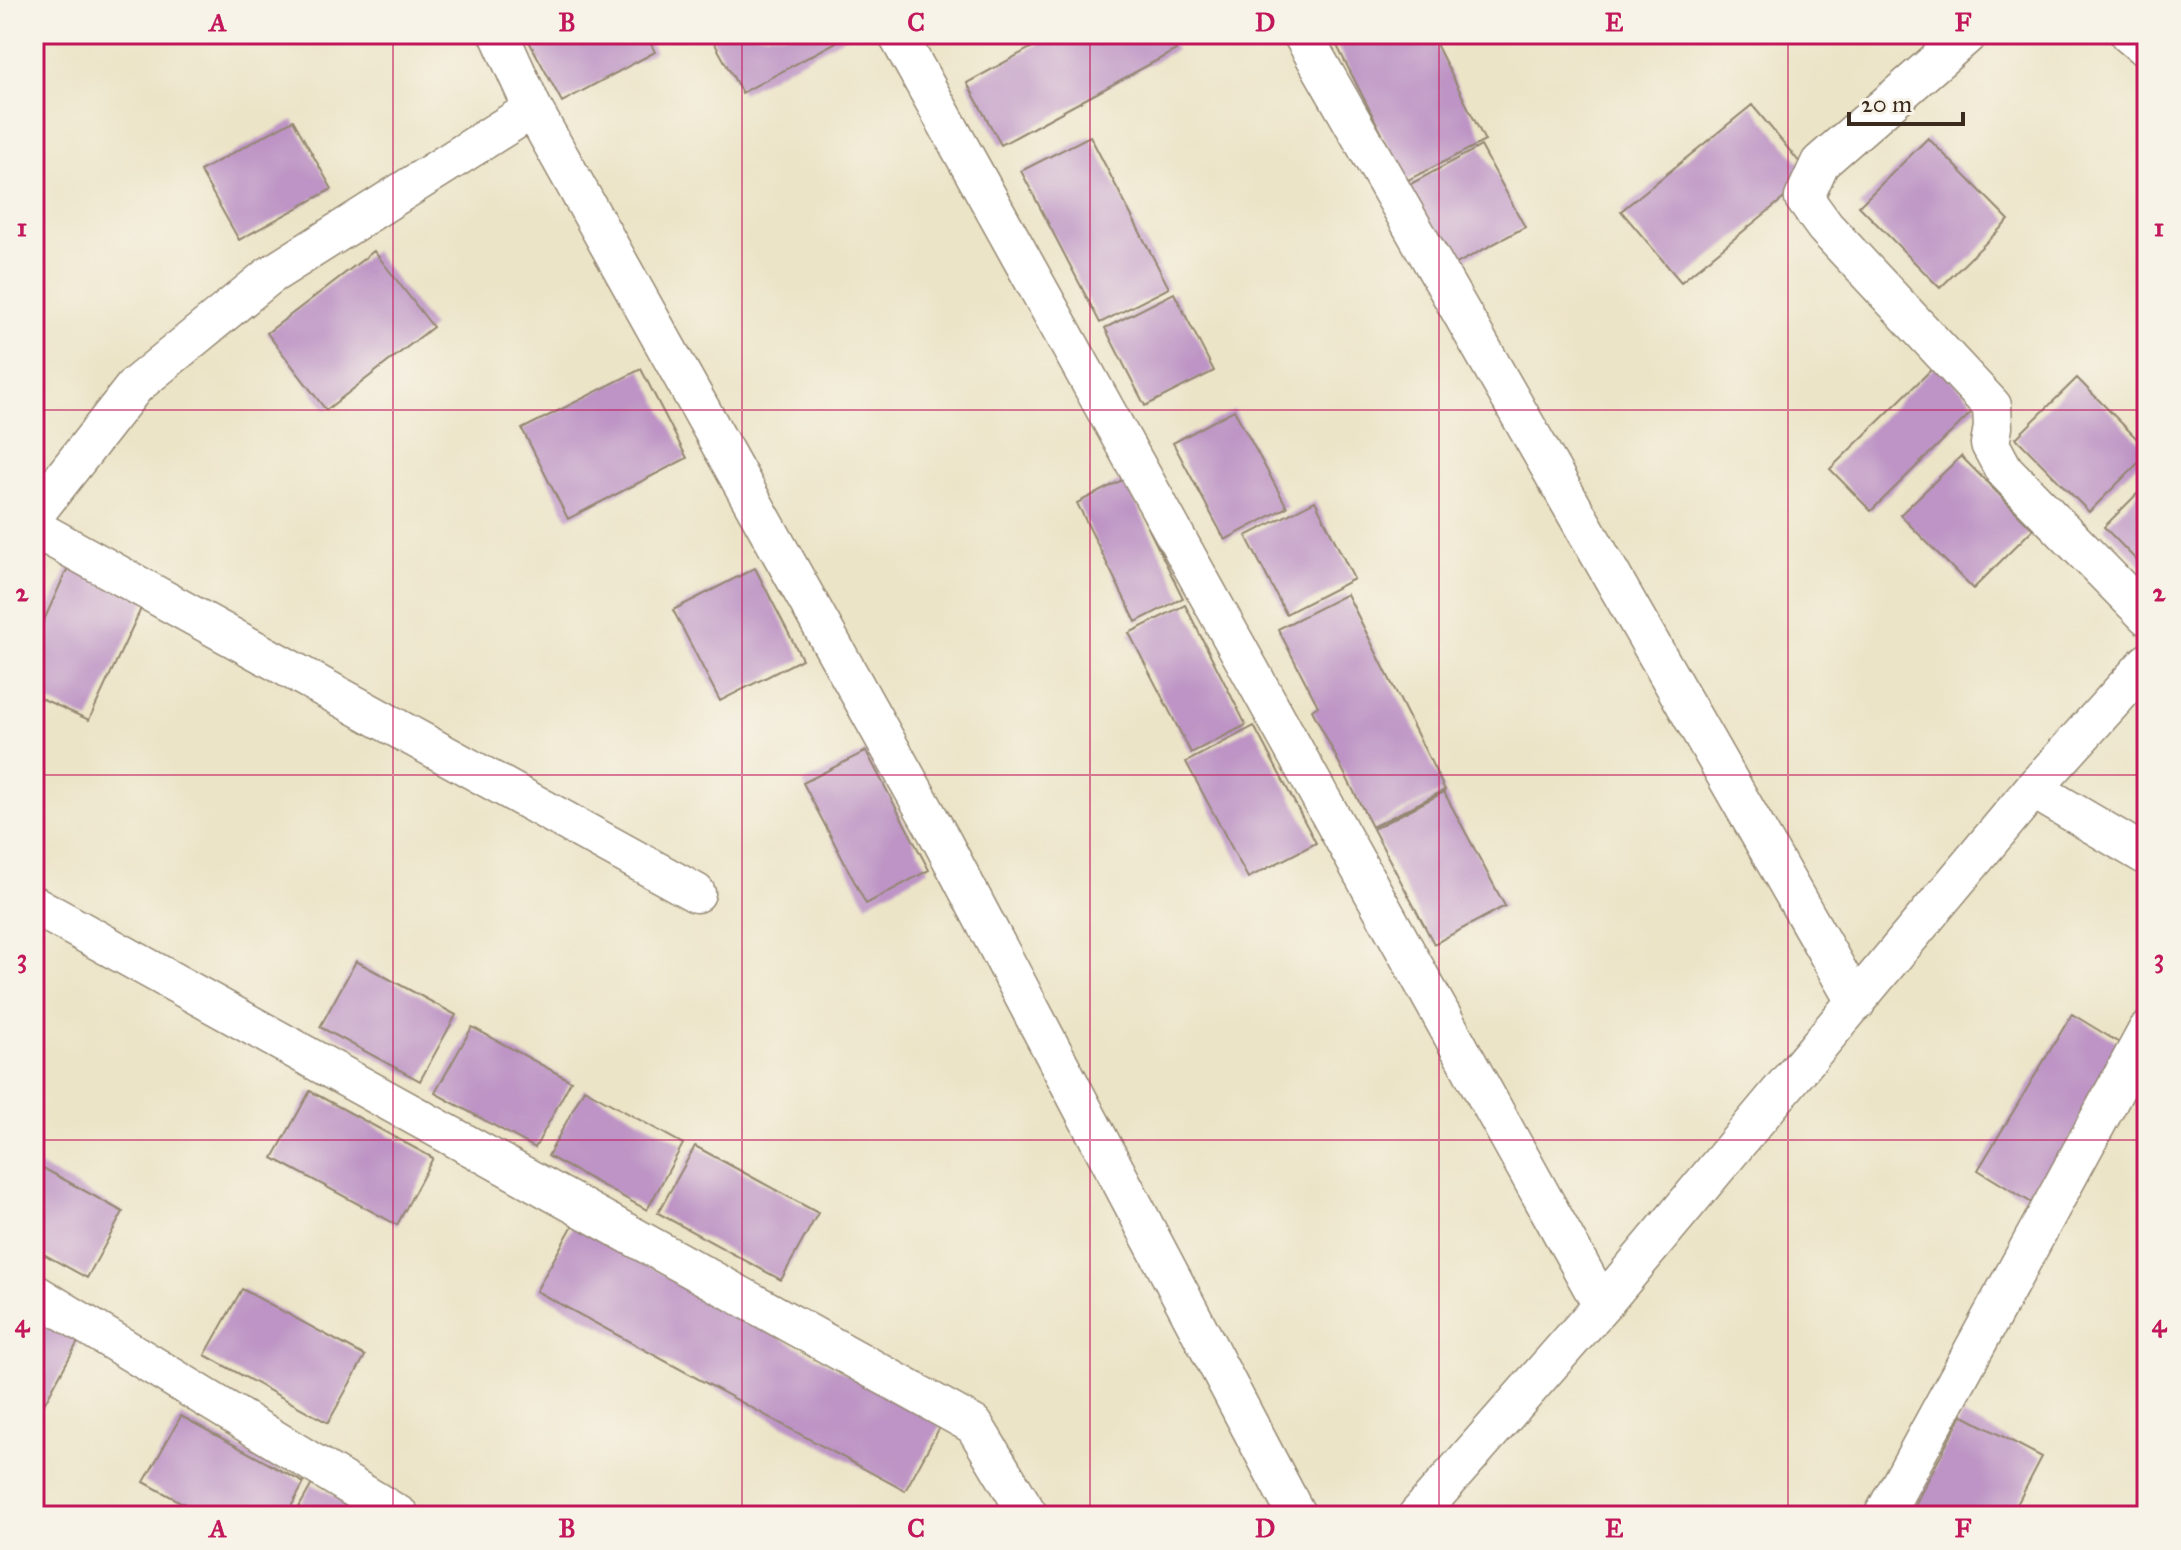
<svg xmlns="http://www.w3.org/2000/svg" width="2181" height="1550" viewBox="0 0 2181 1550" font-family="'IM FELL Great Primer',serif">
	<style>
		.building { fill: #bd94c5 }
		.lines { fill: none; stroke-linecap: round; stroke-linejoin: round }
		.street-casing { stroke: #948772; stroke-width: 41 }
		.street { stroke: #fff; stroke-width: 38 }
		.grid { fill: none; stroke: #c2185b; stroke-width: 2; stroke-opacity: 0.55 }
		.neatline { fill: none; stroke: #c2185b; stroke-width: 3 }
		.grid-label { font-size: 26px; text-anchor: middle; font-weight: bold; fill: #c2185b }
	</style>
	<rect width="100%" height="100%" fill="#f7f3e8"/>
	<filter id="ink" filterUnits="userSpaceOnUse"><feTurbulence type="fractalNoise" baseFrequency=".0125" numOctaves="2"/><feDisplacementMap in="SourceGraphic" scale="16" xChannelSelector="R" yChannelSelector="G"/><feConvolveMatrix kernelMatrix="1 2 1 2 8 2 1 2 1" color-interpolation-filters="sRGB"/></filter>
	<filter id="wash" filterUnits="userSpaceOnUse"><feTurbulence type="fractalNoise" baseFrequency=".006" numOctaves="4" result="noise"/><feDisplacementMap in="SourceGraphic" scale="32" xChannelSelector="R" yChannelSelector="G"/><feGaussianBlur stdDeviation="1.8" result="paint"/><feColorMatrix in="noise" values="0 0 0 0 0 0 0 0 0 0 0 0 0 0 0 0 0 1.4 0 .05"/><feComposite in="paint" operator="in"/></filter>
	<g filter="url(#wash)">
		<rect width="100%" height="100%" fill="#ece4c7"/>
		<g id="blocks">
			<path class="building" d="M 525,34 L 646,34 L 655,52 L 562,102 Z
				M 712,34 L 851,34 L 742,93 L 710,35 Z
				M 1056,34 L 1167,34 L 1176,50 L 1001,145 L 967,83 Z
				M 1331,34 L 1431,34 L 1485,141 L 1406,181 Z
				M 1752,105 L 1811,176 L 1681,282 L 1621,211 Z
				M 293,120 L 332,189 L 239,240 L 200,171 Z
				M 1090,136 L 1169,288 L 1100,323 L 1021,171 Z
				M 1928,138 L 2009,220 L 1940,288 L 1859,206 Z
				M 1481,146 L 1525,227 L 1449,268 L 1405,187 Z
				M 374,251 L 433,327 L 326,410 L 267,333 Z
				M 1174,293 L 1214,371 L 1145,406 L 1105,328 Z
				M 1937,364 L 1978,406 L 1871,511 L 1830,469 Z
				M 641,369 L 687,458 L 568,519 L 522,429 Z
				M 2077,378 L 2147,449 L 2147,454 L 2089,512 L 2016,438 Z
				M 1234,410 L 1287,507 L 1225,540 L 1173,443 Z
				M 1961,456 L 2033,529 L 1973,589 L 1900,515 Z
				M 1124,479 L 1183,598 L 1136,622 L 1077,503 Z
				M 2147,484 L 2147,571 L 2104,527 Z
				M 1315,501 L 1354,579 L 1286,614 L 1246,536 Z
				M 70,563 L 146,598 L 89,720 L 34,695 L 34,642 Z
				M 755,568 L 802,659 L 720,701 L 673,610 Z
				M 1347,594 L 1445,790 L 1372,827 L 1312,710 L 1318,706 L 1278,629 Z
				M 1185,605 L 1246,725 L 1191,753 L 1129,633 Z
				M 1254,726 L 1316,843 L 1248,878 L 1186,762 Z
				M 866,751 L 929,870 L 866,904 L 803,783 Z
				M 1444,792 L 1505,906 L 1434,944 L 1373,829 Z
				M 356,961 L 456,1015 L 420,1081 L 320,1027 Z
				M 2072,1014 L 2126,1047 L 2032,1203 L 1978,1170 Z
				M 472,1027 L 571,1081 L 535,1148 L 435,1093 Z
				M 584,1089 L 683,1144 L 647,1210 L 548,1156 Z
				M 310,1091 L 433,1158 L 397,1225 L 273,1158 Z
				M 695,1146 L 818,1213 L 781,1280 L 658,1213 Z
				M 34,1163 L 123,1212 L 87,1278 L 34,1249 Z
				M 573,1225 L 941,1425 L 905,1491 L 536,1291 Z
				M 242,1289 L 365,1356 L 328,1423 L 205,1355 Z
				M 34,1316 L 79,1340 L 43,1406 L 34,1402 Z
				M 1962,1415 L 2042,1457 L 2011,1516 L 1909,1516 Z
				M 181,1416 L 304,1483 L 286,1516 L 206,1516 L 144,1482 Z
				M 312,1484 L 372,1516 L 294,1516 Z"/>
		</g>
	</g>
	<g filter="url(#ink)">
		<use href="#blocks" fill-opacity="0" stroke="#948772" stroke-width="2"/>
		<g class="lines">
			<defs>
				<path id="street" d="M 499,34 L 533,109 L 943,843 L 1297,1516
					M 897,34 L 1602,1305
					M 1302,34 L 1856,1003
					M 1968,34 L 1820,163 L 1804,198 L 1825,227 L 1992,406 L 1993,427 L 1990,444 L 2004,470 L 2147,616
					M 2129,34 L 2147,49
					M 34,515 L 135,386 L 269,276 L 533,109
					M 34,528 L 696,893
					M 2033,789 L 2147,856
					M 34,905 L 974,1425 L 1029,1516
					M 34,1293 L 400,1516
					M 1417,1516 L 1602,1305 L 2033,789 L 2147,663
					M 1883,1516 L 2147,1031"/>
			</defs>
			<use href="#street" class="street-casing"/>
			<use href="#street" class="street"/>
		</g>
	</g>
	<path class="grid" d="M 393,34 L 393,1516M 742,34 L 742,1516M 1090,34 L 1090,1516M 1439,34 L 1439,1516M 1788,34 L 1788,1516M 34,410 L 2147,410M 34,775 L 2147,775M 34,1140 L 2147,1140"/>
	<rect width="2181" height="1550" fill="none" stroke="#f7f3e8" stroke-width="88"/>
	<path d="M1849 112v12h114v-12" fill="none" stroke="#3b2a1e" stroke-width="4"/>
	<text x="1861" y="112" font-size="24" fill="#3b2a1e" stroke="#f7f3e8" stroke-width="6" paint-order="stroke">20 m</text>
	<rect x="44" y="44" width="2093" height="1462" class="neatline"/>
	<g class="grid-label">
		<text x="218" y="31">A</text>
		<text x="567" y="31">B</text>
		<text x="916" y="31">C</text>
		<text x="1265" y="31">D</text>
		<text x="1614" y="31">E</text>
		<text x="1963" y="31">F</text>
		<text x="22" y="236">1</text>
		<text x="2159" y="236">1</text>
		<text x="22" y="601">2</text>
		<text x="2159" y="601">2</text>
		<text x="22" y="967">3</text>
		<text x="2159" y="967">3</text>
		<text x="22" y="1332">4</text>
		<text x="2159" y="1332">4</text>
		<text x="218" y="1537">A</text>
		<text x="567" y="1537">B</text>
		<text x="916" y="1537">C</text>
		<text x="1265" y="1537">D</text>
		<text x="1614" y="1537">E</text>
		<text x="1963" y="1537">F</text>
	</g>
</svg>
